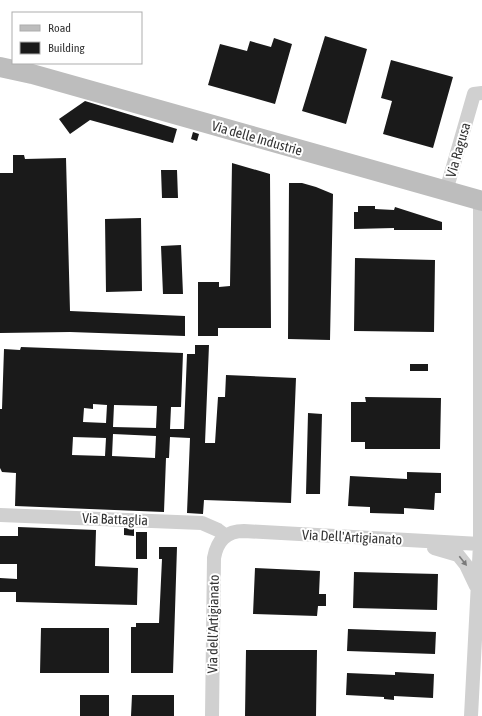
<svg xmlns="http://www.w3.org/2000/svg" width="482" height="716" viewBox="0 0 482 716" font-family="'Asap Condensed',sans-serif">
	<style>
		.building { fill: #1a1a1a; fill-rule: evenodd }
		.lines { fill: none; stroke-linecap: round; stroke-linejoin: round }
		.street { stroke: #d0d0d0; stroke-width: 14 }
		.secondary { stroke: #bdbdbd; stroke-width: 20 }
		.oneway { fill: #7a7a7a }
		.labels { text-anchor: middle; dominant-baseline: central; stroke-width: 4; stroke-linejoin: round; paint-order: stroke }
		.street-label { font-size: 14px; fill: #333; stroke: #fff }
	</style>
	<rect width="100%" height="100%" fill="#fff"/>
	<path class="building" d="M 325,36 L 367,49 L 346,124 L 302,111 Z
		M 274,38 L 292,44 L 275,104 L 208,85 L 220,44 L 247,51 L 250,41 L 271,47 Z
		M 391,60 L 453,77 L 433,148 L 383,134 L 392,101 L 381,98 Z
		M 85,101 L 177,129 L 173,143 L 90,120 L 70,134 L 59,119 Z
		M 193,132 L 199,134 L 197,141 L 191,139 Z
		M 13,155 L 24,155 L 25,159 L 66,158 L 70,311 L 185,316 L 185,336 L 70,332 L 0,333 L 0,173 L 13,173 Z
		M 232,163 L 270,174 L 271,328 L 218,328 L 218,336 L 198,336 L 198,282 L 219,282 L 219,287 L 230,286 Z
		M 161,170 L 177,170 L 178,198 L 162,198 Z
		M 289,183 L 302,183 L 316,187 L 333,194 L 330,340 L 288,339 Z
		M 358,206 L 375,206 L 375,209 L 394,210 L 395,207 L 442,222 L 442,230 L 394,230 L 394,228 L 354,229 L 354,212 L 358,212 Z
		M 141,218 L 142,291 L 106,292 L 105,219 Z
		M 181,245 L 183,294 L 163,294 L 161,246 Z
		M 355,258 L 435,260 L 434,332 L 354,331 Z
		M 195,345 L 209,345 L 205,443 L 215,443 L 218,397 L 225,397 L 226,375 L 296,378 L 291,503 L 204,500 L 203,514 L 187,513 L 190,438 L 170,437 L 169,458 L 166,458 L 164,512 L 15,506 L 16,473 L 2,472 L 0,468 L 0,409 L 2,409 L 4,349 L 20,350 L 21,347 L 183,353 L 181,407 L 171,407 L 170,429 L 184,429 L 187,354 L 195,354 ZM 93,404 L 107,405 L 106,423 L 83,422 L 84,408 L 93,409 ZM 114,405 L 157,406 L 156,428 L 113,427 ZM 113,434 L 156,436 L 155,458 L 112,456 ZM 73,437 L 106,438 L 105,456 L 72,455 Z
		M 410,364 L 428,364 L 428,371 L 410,371 Z
		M 365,397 L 441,398 L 440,449 L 365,449 L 365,442 L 351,442 L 351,402 L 366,402 Z
		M 308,413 L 322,414 L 320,494 L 306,494 Z
		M 407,472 L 441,473 L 441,493 L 435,493 L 434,510 L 404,508 L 404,514 L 370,513 L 370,507 L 348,506 L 350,476 L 407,479 Z
		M 18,527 L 96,530 L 95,566 L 138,568 L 137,605 L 16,602 L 16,592 L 0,592 L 0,578 L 17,579 L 17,564 L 0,564 L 0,536 L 18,536 Z
		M 124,528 L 134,529 L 134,536 L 124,535 Z
		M 136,532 L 147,532 L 147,559 L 136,559 Z
		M 159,547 L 177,547 L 173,673 L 131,673 L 131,627 L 136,627 L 136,623 L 159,623 L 162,559 L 159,559 Z
		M 255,568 L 320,571 L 319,594 L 326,594 L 326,606 L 318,606 L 317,616 L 253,614 Z
		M 354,572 L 438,574 L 437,610 L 353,608 Z
		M 41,628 L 109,628 L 109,673 L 40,673 Z
		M 348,629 L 436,632 L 435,654 L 347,651 Z
		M 246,650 L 317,650 L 316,716 L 245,716 Z
		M 395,672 L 434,674 L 433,698 L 394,696 L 394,700 L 384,699 L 384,697 L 346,695 L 347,673 L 395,675 Z
		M 80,695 L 109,695 L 109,716 L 80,716 Z
		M 132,695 L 174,695 L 174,716 L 131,716 Z"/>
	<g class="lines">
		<path class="street" d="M 446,191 L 474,94 L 482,93
			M 0,515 L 202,523 L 218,530 L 226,536
			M 434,548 L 458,555 L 466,565 L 476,586
			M 212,716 L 214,558 C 217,541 226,531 244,531 L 480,544
			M 471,716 L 480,544 L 480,200"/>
		<path class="secondary" d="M 0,67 L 32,74 L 482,201"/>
	</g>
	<defs><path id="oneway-solid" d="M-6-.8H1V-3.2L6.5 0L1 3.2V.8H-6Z"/></defs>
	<use class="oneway" href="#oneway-solid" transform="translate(463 561) rotate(52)"/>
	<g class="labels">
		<g class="street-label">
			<text transform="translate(257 138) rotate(16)">Via delle Industrie</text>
			<text transform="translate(458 150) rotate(-74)">Via Ragusa</text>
			<text transform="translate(115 519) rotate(2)">Via Battaglia</text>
			<text transform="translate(352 537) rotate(3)">Via Dell'Artigianato</text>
			<text transform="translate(213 624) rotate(-89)">Via dell'Artigianato</text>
		</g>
	</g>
	<rect x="12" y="12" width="130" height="52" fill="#ffffff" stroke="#adadad"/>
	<rect x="20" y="25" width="20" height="6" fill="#bdbdbd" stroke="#adadad"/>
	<text x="48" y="32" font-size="12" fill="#333333">Road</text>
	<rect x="20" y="42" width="20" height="12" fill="#1a1a1a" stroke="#adadad"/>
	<text x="48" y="52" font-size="12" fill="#333333">Building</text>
</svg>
